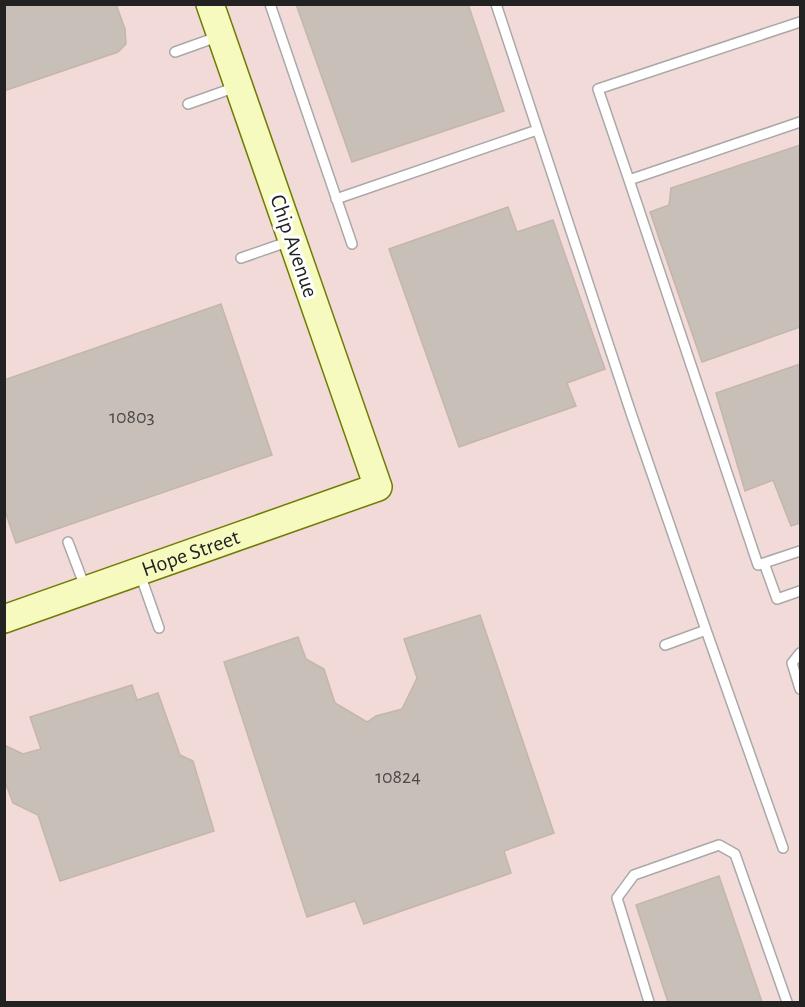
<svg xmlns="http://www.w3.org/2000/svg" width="805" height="1007" viewBox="0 0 805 1007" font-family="'Alegreya Sans',sans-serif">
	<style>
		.commercial { fill: #f2dad9 }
		.building { fill: #c7bfb8; stroke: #c4b6ab; stroke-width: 1.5 }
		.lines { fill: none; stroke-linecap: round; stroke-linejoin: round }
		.lane-casing { stroke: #a9a9a9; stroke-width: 12 }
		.secondary-casing { stroke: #707d05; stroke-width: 30 }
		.lane { stroke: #fff; stroke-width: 9 }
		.secondary { stroke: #f7fabf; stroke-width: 27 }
		.labels { text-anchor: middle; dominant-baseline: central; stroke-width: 6; stroke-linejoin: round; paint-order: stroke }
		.number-label { font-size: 20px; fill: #4b4948 }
		.street-label { font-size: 22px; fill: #222; stroke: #fff }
	</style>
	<rect width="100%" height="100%" fill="#f2efe9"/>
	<path class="commercial" d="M 5,5 L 800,5 L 800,1002 L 5,1002 Z"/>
	<path class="building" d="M 4,4 L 116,4 L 125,29 L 126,44 L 118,52 L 4,91 Z
		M 296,4 L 468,4 L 504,111 L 352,162 Z
		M 800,145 L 800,327 L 702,362 L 650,212 L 669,205 L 671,188 Z
		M 508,207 L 517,232 L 553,220 L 605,369 L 567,383 L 576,406 L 459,447 L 389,249 Z
		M 221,304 L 272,455 L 16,543 L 4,508 L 4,380 Z
		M 800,364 L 800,523 L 791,526 L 773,480 L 745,491 L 716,393 Z
		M 480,615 L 554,833 L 504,851 L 511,873 L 364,924 L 355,901 L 307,917 L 224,662 L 298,637 L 306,659 L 324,669 L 335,703 L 367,722 L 376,716 L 402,709 L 417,678 L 404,639 Z
		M 132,685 L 137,700 L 158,693 L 180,755 L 193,761 L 214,831 L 60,881 L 38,815 L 13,803 L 4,779 L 4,745 L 23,754 L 41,749 L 30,717 Z
		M 719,876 L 762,1002 L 668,1002 L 636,905 Z"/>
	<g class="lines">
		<defs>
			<path id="lane" d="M 270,4 L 352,244
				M 496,4 L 632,416 L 706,630 L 665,645
				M 800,22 L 598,89 L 629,180 L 800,122
				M 175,52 L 217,37
				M 188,104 L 236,87
				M 629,180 L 758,565 L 800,551
				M 336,199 L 537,130
				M 241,258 L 290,241
				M 68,542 L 85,587
				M 764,563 L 777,599 L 800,591
				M 140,574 L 159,628
				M 706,630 L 783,848
				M 800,653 L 792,663 L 800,689
				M 649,1002 L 617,898 L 634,875 L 719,845 L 735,854 L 787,1002"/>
			<g id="secondary">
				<path id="s1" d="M 4,619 L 378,487 L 210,4"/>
			</g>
		</defs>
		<use href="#lane" class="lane-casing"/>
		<use href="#secondary" class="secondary-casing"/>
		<use href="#lane" class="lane"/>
		<use href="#secondary" class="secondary"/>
	</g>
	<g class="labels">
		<g class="number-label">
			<text x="132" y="417">10803</text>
			<text x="398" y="777">10824</text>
		</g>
		<g class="street-label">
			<text transform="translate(294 246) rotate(71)">Chip Avenue</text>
			<text stroke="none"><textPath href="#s1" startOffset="198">Hope Street</textPath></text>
		</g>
	</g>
	<rect width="805" height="1007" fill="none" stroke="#222222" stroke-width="12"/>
</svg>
